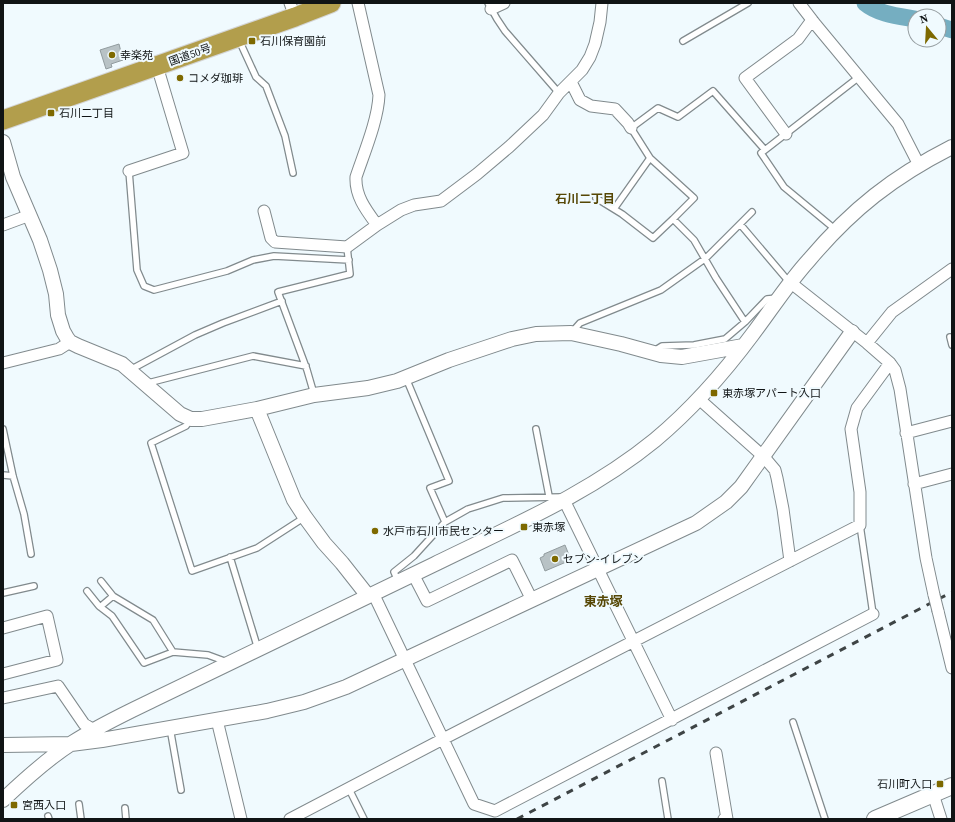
<svg xmlns="http://www.w3.org/2000/svg" width="955" height="822" viewBox="0 0 955 822" font-family="'Source Serif 4','Noto Sans JP',serif">
	<style>
		.lines { fill: none; stroke-linecap: round; stroke-linejoin: round }
		.river { stroke: #75aec1; stroke-width: 17 }
		.building { fill: #b8c2c5; stroke: #929c9f }
		.service-casing { stroke: #818a8d; stroke-width: 8 }
		.minor-casing { stroke: #818a8d; stroke-width: 13 }
		.tertiary-casing { stroke: #818a8d; stroke-width: 16 }
		.secondary-casing { stroke: #818a8d; stroke-width: 18 }
		.trunk-casing { stroke: #d4d5d5; stroke-width: 21 }
		.service { stroke: #fff; stroke-width: 5.5 }
		.minor { stroke: #fff; stroke-width: 11 }
		.tertiary { stroke: #fff; stroke-width: 14 }
		.secondary { stroke: #fff; stroke-width: 16 }
		.trunk { stroke: #b29e4c; stroke-width: 19 }
		.rail { stroke: #3e4445; stroke-width: 3; stroke-dasharray: 7 7; stroke-linecap: butt }
		.minor-bridge-casing { stroke: #818a8d; stroke-width: 13; stroke-linecap: butt }
		.minor-bridge { stroke: #fff; stroke-width: 11 }
		.poi-dot { fill: #7e6900; stroke: #f0fafe; stroke-width: 1.5 }
		.labels { text-anchor: middle; dominant-baseline: central; stroke-width: 4; stroke-linejoin: round; paint-order: stroke }
		.poi-label { font-size: 11px; fill: #101415; stroke: #f0fafe; text-anchor: start }
		.street-label { font-size: 11px; fill: #101415; stroke: #f0fafe }
		.neighbourhood-label { font-size: 12px; font-weight: bold; fill: #564705; stroke: #f0fafe }
		.quarter-label { font-size: 13px; font-weight: bold; fill: #564705; stroke: #f0fafe }
	</style>
	<rect width="100%" height="100%" fill="#f0fafe"/>
	<g class="lines">
		<path class="river" d="M 865,3 C 878,14 898,16 915,19
			M 939,26 L 952,30"/>
	</g>
	<path class="building" d="M 119,44 L 123,60 L 111,64 L 112,67 L 106,69 L 100,50 Z
		M 565,545 L 571,560 L 545,571 L 540,558 L 544,556 L 544,554 Z"/>
	<g class="lines">
		<defs>
			<path id="service" d="M 488,3 L 497,19 L 505,31 L 559,93
				M 239,40 L 256,77 L 266,86 L 285,136 L 293,173
				M 683,41 L 748,3
				M 129,171 L 137,270 L 144,286 L 154,290 L 227,271 L 253,260 L 274,256 L 349,260
				M 596,198 L 622,214 L 653,238 L 673,219
				M 614,209 L 650,158
				M 740,224 L 790,283
				M 836,230 L 784,187 L 761,153 L 859,77
				M 745,322 L 716,278 L 694,240 L 673,219 L 694,198 L 650,158 L 631,128 L 658,108 L 678,117 L 713,91 L 765,150
				M 572,332 L 580,323 L 661,290 L 706,258 L 752,212
				M 950,337 L 952,345
				M 654,351 L 662,346 L 694,345 L 725,339 L 745,322 L 767,299 L 777,298
				M 130,370 L 195,335 L 223,323 L 282,301
				M 406,378 L 449,481 L 430,488 L 445,522
				M 148,383 L 253,356 L 306,366
				M 314,394 L 307,370 L 278,292 L 350,274 L 347,247
				M 191,419 L 186,426 L 151,443 L 192,571 L 257,548 L 305,517
				M 3,429 L 13,476 L 24,514 L 31,554
				M 536,429 L 549,496
				M 3,475 L 13,476
				M 860,525 L 873,614
				M 230,557 L 258,649
				M 101,581 L 113,596 L 153,620 L 173,652
				M 398,581 L 394,572 L 414,556 L 445,522 L 468,509 L 503,498 L 562,497
				M 87,591 L 99,606 L 112,616 L 144,663 L 173,652 L 208,655 L 227,662
				M 3,593 L 34,586
				M 100,607 L 113,596
				M 793,722 L 825,819
				M 170,728 L 181,790
				M 662,781 L 668,819
				M 349,789 L 364,819
				M 79,804 L 81,819
				M 125,808 L 126,819
				M 48,816 L 49,819"/>
			<path id="minor" d="M 290,3 L 295,17
				M 358,3 L 379,95 C 378,120 364,153 356,177 C 355,196 366,210 377,225
				M 799,3 L 816,25 L 898,124 L 919,165
				M 491,9 L 504,3
				M 571,82 L 580,100 L 591,106 L 615,109 L 628,123 L 631,128
				M 786,134 L 745,78 L 798,39 L 812,20
				M 129,171 L 183,153 L 157,66
				M 264,211 L 271,238 L 275,242 L 347,247 L 377,225 L 401,210 L 414,205 L 441,201 L 477,174 L 509,147 L 543,115 L 559,93 L 582,70 L 590,57 L 595,44 L 600,22 L 602,3
				M 3,225 L 30,215
				M 791,283 L 867,343 L 890,363 L 895,370 L 900,389 L 926,558 L 934,595
				M 867,343 L 892,312 L 952,269
				M 3,363 L 59,349 L 70,342
				M 699,399 L 764,457 L 775,470 L 777,478 L 783,509 L 790,561
				M 906,433 L 952,421
				M 914,484 L 952,474
				M 564,500 L 672,720
				M 413,574 L 427,601 L 512,560 L 532,600
				M 373,593 L 474,804 L 495,811 L 873,614
				M 938,611 L 952,668
				M 3,628 L 47,616 L 57,660 L 3,674
				M 3,698 L 58,686 L 84,724 L 94,730
				M 217,720 L 241,819
				M 716,753 L 727,819 L 724,819
				M 933,794 L 941,819
				M 290,819 L 443,739 L 860,525 L 860,492 L 851,429 L 857,408 L 890,363"/>
			<path id="tertiary" d="M 3,142 L 13,177 L 40,240 L 50,270 L 56,294 L 58,315 L 63,331 L 67,338 L 70,342 L 78,346 L 122,364 L 180,414 L 191,419 L 202,419 L 257,409 L 294,500 L 305,517 L 324,543 L 342,563 L 368,596
				M 257,409 L 314,395 L 368,388 L 397,381 L 449,360 L 512,339 L 536,334 L 571,333 L 621,344 L 661,355 L 682,357 L 743,346
				M 3,745 L 71,744 L 102,740 L 267,711 L 304,702 L 346,687 L 696,523 L 726,502 L 741,487 L 852,332
				M 3,800 C 24,780 47,759 72,743 C 98,726 126,713 153,700 C 247,654 341,609 435,564 C 510,527 589,494 655,440 C 692,409 723,374 752,335 C 771,310 788,283 809,260 C 852,209 893,177 952,147"/>
			<path id="secondary" d="M 875,819 L 952,786"/>
			<path id="trunk" d="M 3,120 L 295,17 L 331,3"/>
		</defs>
		<use href="#service" class="service-casing"/>
		<use href="#minor" class="minor-casing"/>
		<use href="#tertiary" class="tertiary-casing"/>
		<use href="#secondary" class="secondary-casing"/>
		<use href="#trunk" class="trunk-casing"/>
		<use href="#service" class="service"/>
		<use href="#minor" class="minor"/>
		<use href="#tertiary" class="tertiary"/>
		<use href="#secondary" class="secondary"/>
		<use href="#trunk" class="trunk"/>
		<path class="rail" d="M 517,819 L 952,592"/>
		<defs>
			<path id="minor-bridge" d="M 934,595 L 938,611"/>
		</defs>
		<use href="#minor-bridge" class="minor-bridge-casing"/>
		<use href="#minor-bridge" class="minor-bridge"/>
	</g>
	<g class="poi-dot">
		<rect x="248" y="37" width="8" height="8" rx="2"/>
		<circle cx="112" cy="55" r="4"/>
		<circle cx="180" cy="78" r="4"/>
		<rect x="47" y="109" width="8" height="8" rx="2"/>
		<rect x="710" y="389" width="8" height="8" rx="2"/>
		<rect x="520" y="523" width="8" height="8" rx="2"/>
		<circle cx="375" cy="531" r="4"/>
		<circle cx="555" cy="559" r="4"/>
		<rect x="936" y="780" width="8" height="8" rx="2"/>
		<rect x="10" y="801" width="8" height="8" rx="2"/>
	</g>
	<g class="labels">
		<g class="poi-label">
			<text x="260" y="41">石川保育園前</text>
			<text x="120" y="55">幸楽苑</text>
			<text x="188" y="78">コメダ珈琲</text>
			<text x="59" y="113">石川二丁目</text>
			<text x="722" y="393">東赤塚アパート入口</text>
			<text x="532" y="527">東赤塚</text>
			<text x="383" y="531">水戸市石川市民センター</text>
			<text x="563" y="559">セブン-イレブン</text>
			<text x="932" y="784" text-anchor="end">石川町入口</text>
			<text x="22" y="805">宮西入口</text>
		</g>
		<g class="street-label">
			<text transform="translate(190 55) rotate(-20)">国道50号</text>
		</g>
		<g class="neighbourhood-label">
			<text x="585" y="199">石川二丁目</text>
		</g>
		<g class="quarter-label">
			<text x="603" y="601">東赤塚</text>
		</g>
	</g>
	<rect width="955" height="822" fill="none" stroke="#101415" stroke-width="8"/>
	<g transform="translate(927 28) rotate(342)"><circle r="19" fill="#f0fafe" stroke="#969ea1"/>
	<path d="M0-3L7 15L0 10L-7 15Z" fill="#7e6900"/>
	<text y="-6" font-size="11" font-weight="bold" text-anchor="middle" fill="#101415">N</text>
	</g>
</svg>
